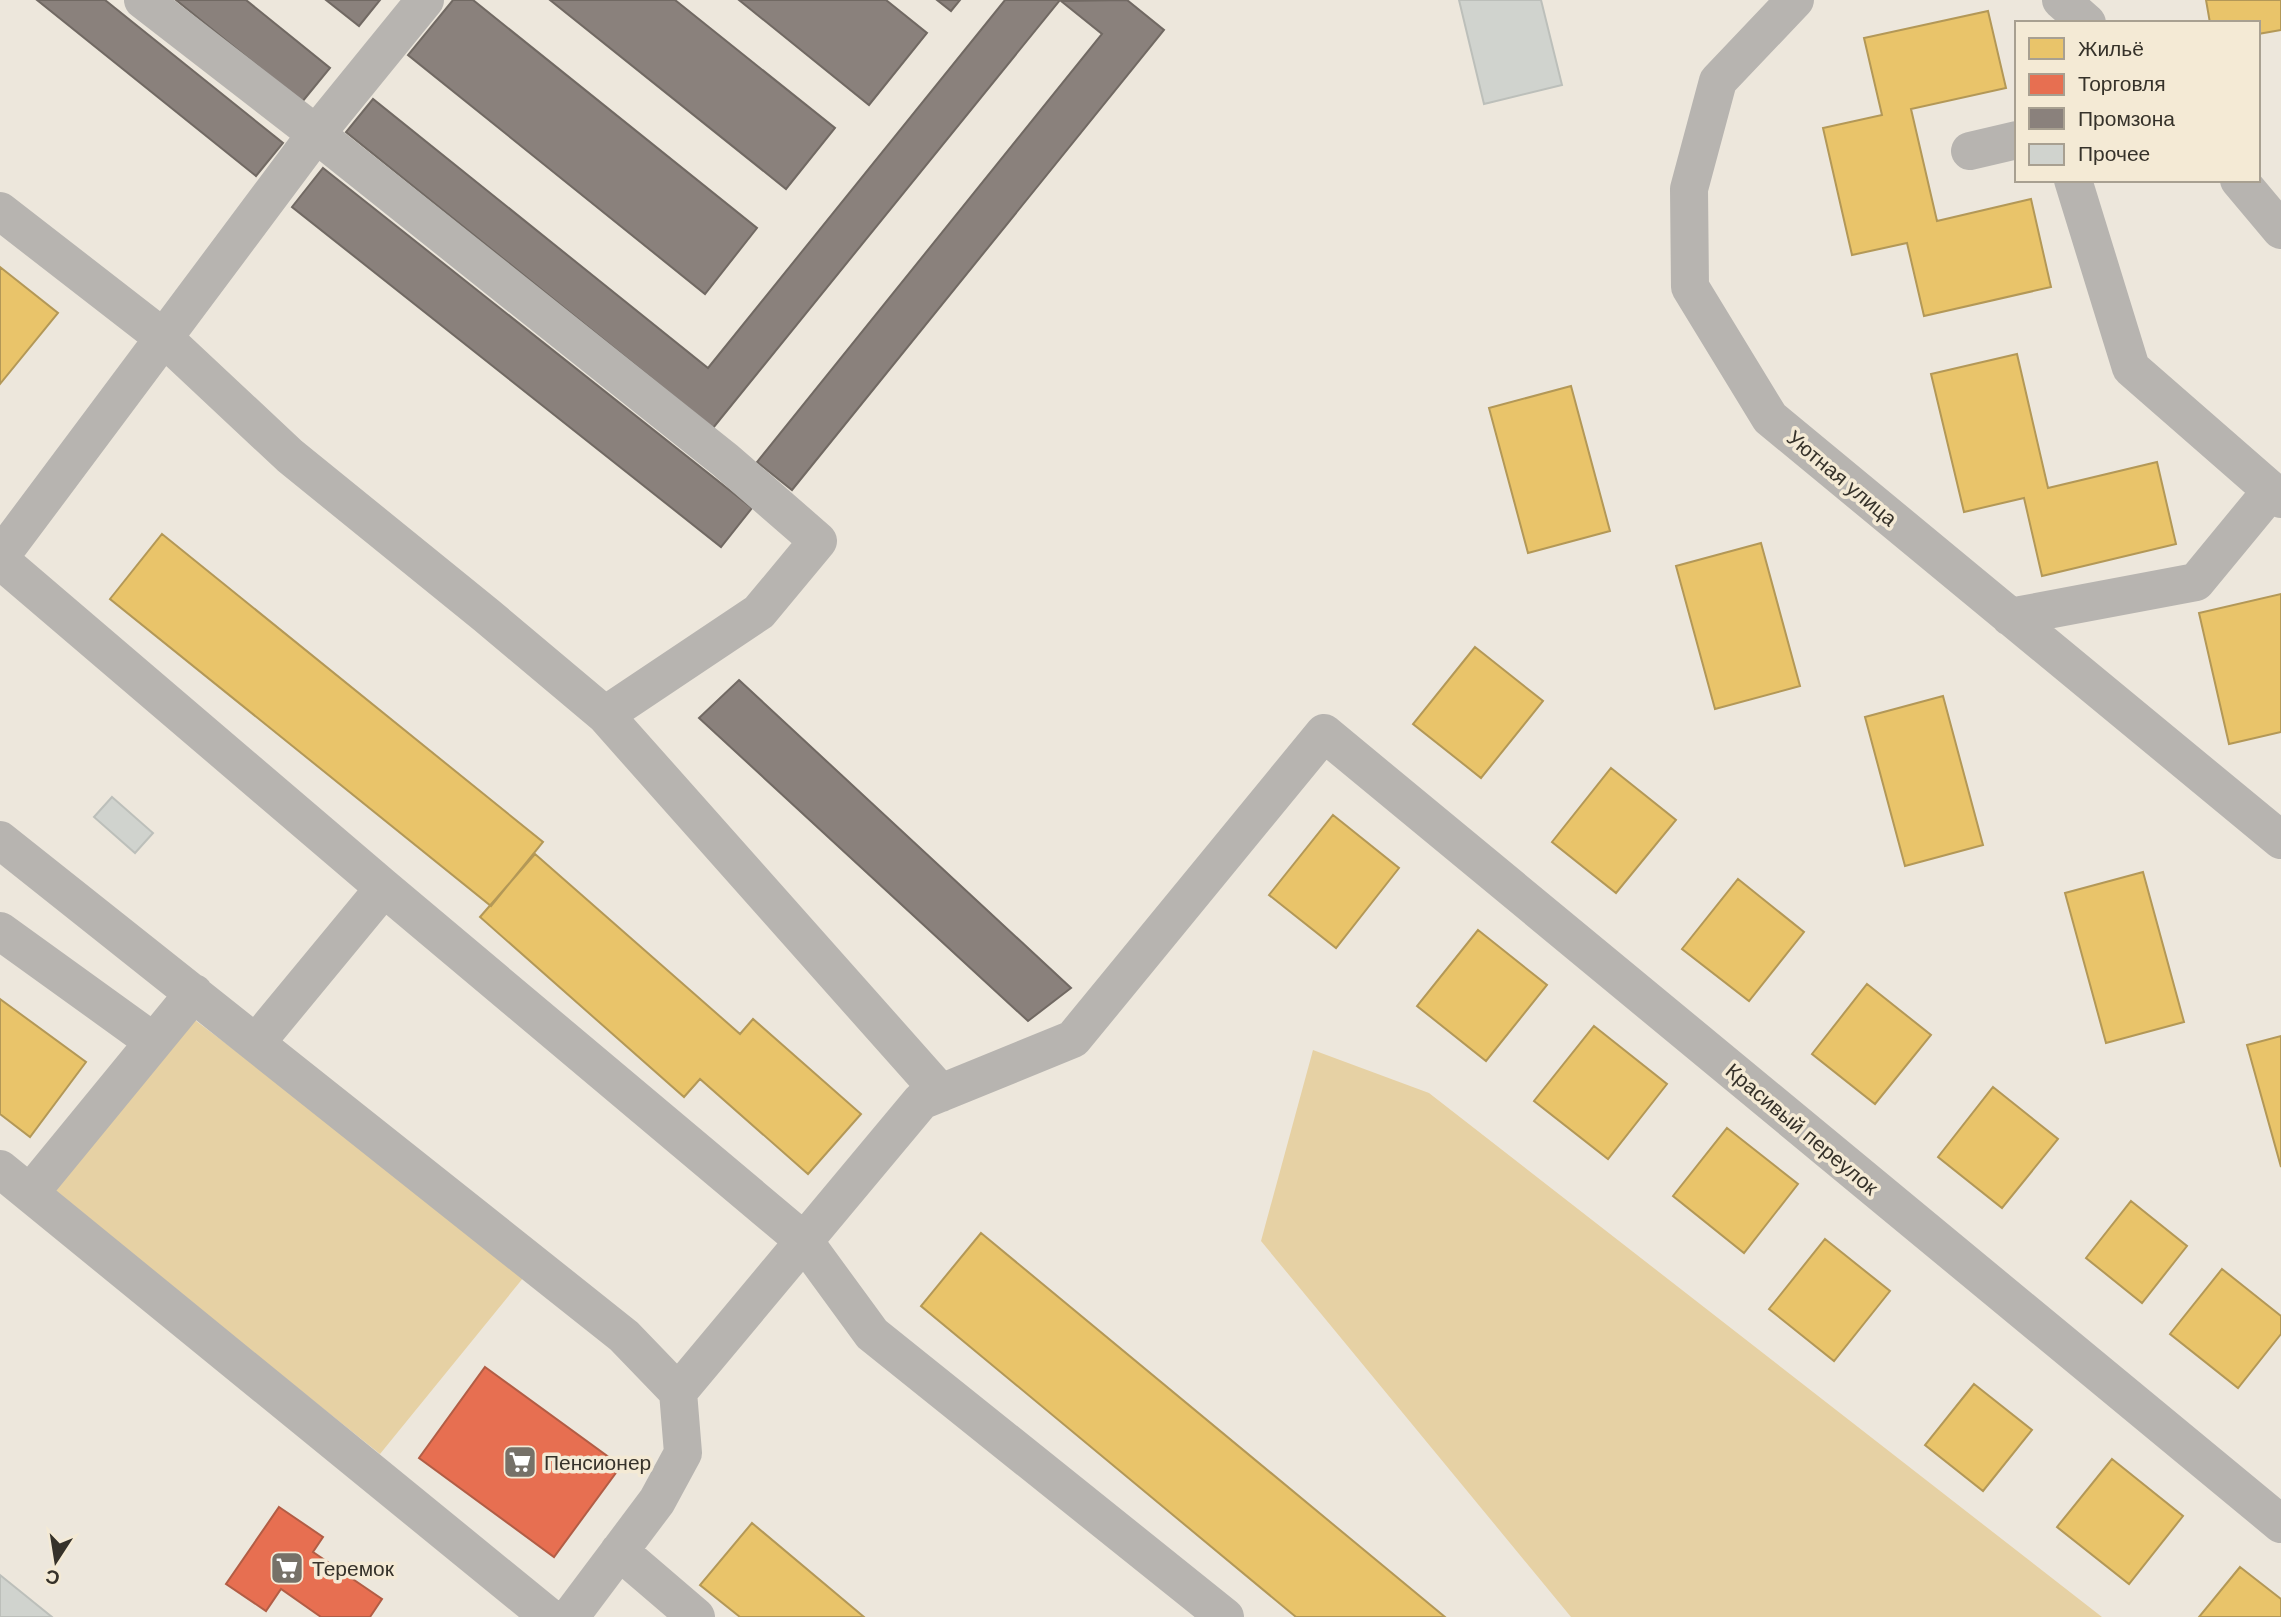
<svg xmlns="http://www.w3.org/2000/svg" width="2281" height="1617" viewBox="0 0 2281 1617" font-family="Helvetica,sans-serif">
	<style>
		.green { fill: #e6d1a4 }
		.homes { fill: #e9c46a; stroke: #b39857; stroke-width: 2 }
		.shops { fill: #e76f51; stroke: #b25d45; stroke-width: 2 }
		.industry { fill: #8a817c; stroke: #716963; stroke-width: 2 }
		.building { fill: #d0d3ce; stroke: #bcbfba; stroke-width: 2 }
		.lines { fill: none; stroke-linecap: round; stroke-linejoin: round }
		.minor { stroke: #b7b4b0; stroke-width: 38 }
		.labels { text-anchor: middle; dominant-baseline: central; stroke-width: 7; stroke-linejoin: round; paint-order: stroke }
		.street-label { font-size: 21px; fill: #36322a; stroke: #f4ead5 }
		.poi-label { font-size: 21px; fill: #36322a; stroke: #f4ead5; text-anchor: start }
	</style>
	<rect width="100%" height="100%" fill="#ede7dc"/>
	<path class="green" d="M 187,1014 L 528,1272 L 380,1454 L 51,1191 Z
		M 1313,1050 L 1429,1093 L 2102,1617 L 1571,1617 L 1261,1241 Z"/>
	<path class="homes" d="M 2206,0 L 2281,0 L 2281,30 L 2258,34 L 2258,23 L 2210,23 Z
		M 1988,11 L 2006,88 L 1911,109 L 1937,221 L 2031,199 L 2051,287 L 1924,316 L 1907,243 L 1852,255 L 1823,128 L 1882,115 L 1864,38 Z
		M 0,267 L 58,313 L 0,384 Z
		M 2017,354 L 2048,488 L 2157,462 L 2176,544 L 2042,576 L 2024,498 L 1964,512 L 1931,374 Z
		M 1571,386 L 1610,531 L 1528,553 L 1489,408 Z
		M 162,534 L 543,842 L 491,906 L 110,599 Z
		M 1761,543 L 1800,686 L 1715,709 L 1676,566 Z
		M 2281,594 L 2281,732 L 2229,744 L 2199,613 Z
		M 1475,647 L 1543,701 L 1481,778 L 1413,724 Z
		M 1943,696 L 1983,845 L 1905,866 L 1865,717 Z
		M 1611,768 L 1676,820 L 1616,893 L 1552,842 Z
		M 1333,815 L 1399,868 L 1336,948 L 1269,895 Z
		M 535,854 L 740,1034 L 753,1019 L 861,1114 L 808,1174 L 700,1079 L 684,1097 L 480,917 Z
		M 2143,872 L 2184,1022 L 2106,1043 L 2065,893 Z
		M 1738,879 L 1804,932 L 1749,1001 L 1682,949 Z
		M 1478,930 L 1547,985 L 1486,1061 L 1417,1006 Z
		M 1867,984 L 1931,1035 L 1875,1104 L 1812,1054 Z
		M 0,999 L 86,1062 L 30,1137 L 0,1114 Z
		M 1594,1026 L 1667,1084 L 1608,1159 L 1534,1101 Z
		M 2281,1036 L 2281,1167 L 2247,1045 Z
		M 1993,1087 L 2058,1139 L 2002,1208 L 1938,1157 Z
		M 1727,1128 L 1798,1184 L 1744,1253 L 1673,1196 Z
		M 2131,1201 L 2187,1246 L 2142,1303 L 2086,1258 Z
		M 981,1233 L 1445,1617 L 1296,1617 L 921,1306 Z
		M 1825,1239 L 1890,1291 L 1834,1361 L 1769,1309 Z
		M 2222,1269 L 2281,1316 L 2281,1334 L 2238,1388 L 2170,1334 Z
		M 1974,1384 L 2032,1430 L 1983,1491 L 1925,1445 Z
		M 2112,1459 L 2183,1516 L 2129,1584 L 2057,1527 Z
		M 752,1523 L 864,1617 L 740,1617 L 700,1585 Z
		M 2240,1567 L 2281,1599 L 2281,1617 L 2199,1617 Z"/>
	<path class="shops" d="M 485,1367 L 621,1466 L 554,1557 L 419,1458 Z
		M 279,1507 L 323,1537 L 313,1552 L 382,1599 L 370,1617 L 321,1617 L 281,1589 L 266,1611 L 226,1584 Z"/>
	<path class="industry" d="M 37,0 L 105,0 L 283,143 L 256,176 Z
		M 176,0 L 246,0 L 330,68 L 302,102 Z
		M 326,0 L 380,0 L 359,26 Z
		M 453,0 L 473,0 L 757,228 L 705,294 L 408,55 Z
		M 550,0 L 675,0 L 835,128 L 786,189 Z
		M 739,0 L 886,0 L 927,33 L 869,105 Z
		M 937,0 L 960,0 L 951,11 Z
		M 1005,0 L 1060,0 L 713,428 L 346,132 L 373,99 L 708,368 Z
		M 1127,0 L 1164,30 L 792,490 L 757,462 L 1102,34 L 1061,1 Z
		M 323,168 L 752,508 L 721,547 L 292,207 Z
		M 739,680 L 1071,988 L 1028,1021 L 699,718 Z"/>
	<path class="building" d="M 1459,0 L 1541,0 L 1562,85 L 1484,104 Z
		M 112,797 L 153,833 L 135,853 L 94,817 Z
		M 0,1575 L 52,1617 L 0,1617 Z"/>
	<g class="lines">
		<path class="minor" d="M 1795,0 L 1718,81 L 1689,189 L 1690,287 L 1770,418 L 2281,840
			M 2061,0 L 2087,23
			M 1970,151 L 2017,140
			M 2073,180 L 2131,368 L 2281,499
			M 2239,180 L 2281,230
			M 0,211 L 165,339 L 290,456 L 486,615 L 605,715 L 759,612 L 818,541 L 725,460 L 316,134 L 425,0
			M 0,557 L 316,134 L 143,0
			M 0,560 L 384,888 L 804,1241 L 872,1334 L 1225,1617
			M 2010,617 L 2196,582 L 2271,491
			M 605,715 L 941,1093
			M 0,840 L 624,1336 L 678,1392 L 683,1453 L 657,1501 L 570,1617
			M 0,931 L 154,1042
			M 256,1043 L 384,888
			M 0,1169 L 549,1617
			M 30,1193 L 194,993
			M 678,1392 L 921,1101 L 1073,1039 L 1324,733 L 2281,1524
			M 619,1551 L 696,1617"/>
	</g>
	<defs>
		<symbol id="supermarket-square" viewBox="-11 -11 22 22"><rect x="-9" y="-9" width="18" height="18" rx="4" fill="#767168" stroke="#f4ead5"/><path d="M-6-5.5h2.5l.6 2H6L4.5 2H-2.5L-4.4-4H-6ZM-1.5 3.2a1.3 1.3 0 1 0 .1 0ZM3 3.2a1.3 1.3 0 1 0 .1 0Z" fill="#fff"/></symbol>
	</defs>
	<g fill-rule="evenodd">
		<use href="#supermarket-square" x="501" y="1443" width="38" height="38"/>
		<use href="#supermarket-square" x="268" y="1549" width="38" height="38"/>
	</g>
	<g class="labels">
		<g class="street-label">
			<text transform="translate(1842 478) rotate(40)">Уютная улица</text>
			<text transform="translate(1802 1129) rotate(40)">Красивый переулок</text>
		</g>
		<g class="poi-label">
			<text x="544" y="1462">Пенсионер</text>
			<text x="312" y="1568">Теремок</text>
		</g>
	</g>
	<rect x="2015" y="21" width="245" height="161" fill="#f4ead5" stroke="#a8a091" stroke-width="2"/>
	<rect x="2029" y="38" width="35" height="21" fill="#e9c46a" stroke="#a8a091" stroke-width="2"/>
	<text x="2078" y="56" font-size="21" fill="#36322a">Жильё</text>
	<rect x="2029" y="74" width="35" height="21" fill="#e76f51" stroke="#a8a091" stroke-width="2"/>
	<text x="2078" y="91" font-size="21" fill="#36322a">Торговля</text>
	<rect x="2029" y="108" width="35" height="21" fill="#8a817c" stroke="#a8a091" stroke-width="2"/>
	<text x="2078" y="126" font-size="21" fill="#36322a">Промзона</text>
	<rect x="2029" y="144" width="35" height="21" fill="#d0d3ce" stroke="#a8a091" stroke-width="2"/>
	<text x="2078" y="161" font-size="21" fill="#36322a">Прочее</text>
	<g transform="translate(56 1561) rotate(192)" stroke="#f4ead5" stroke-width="5" paint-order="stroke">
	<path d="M0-5L12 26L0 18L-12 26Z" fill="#36322a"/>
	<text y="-10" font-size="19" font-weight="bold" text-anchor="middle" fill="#36322a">С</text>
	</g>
</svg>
